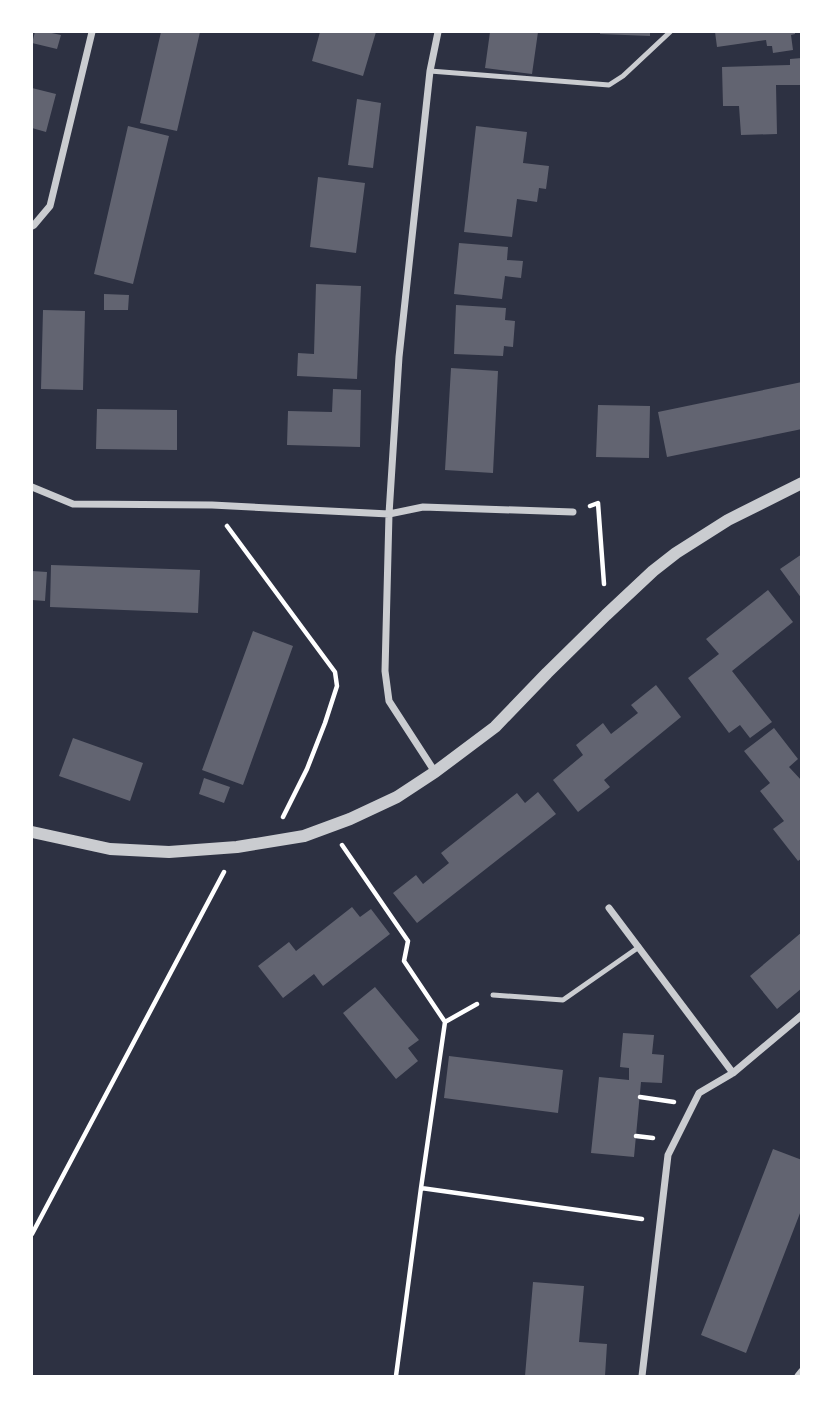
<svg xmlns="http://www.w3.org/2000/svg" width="833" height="1408" viewBox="0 0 833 1408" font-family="Raleway,sans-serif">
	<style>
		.building { fill: #626471 }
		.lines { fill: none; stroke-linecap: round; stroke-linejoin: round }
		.path { stroke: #fff; stroke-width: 4.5 }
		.service { stroke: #caccd0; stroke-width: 5 }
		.minor { stroke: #caccd0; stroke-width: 7 }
		.tertiary { stroke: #caccd0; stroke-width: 12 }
	</style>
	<rect width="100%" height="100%" fill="#2d3142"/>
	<path class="building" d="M 35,32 L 47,32 L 61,35 L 57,49 L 32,43 Z
		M 161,32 L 200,32 L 177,131 L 140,123 Z
		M 320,32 L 376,32 L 363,76 L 312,61 Z
		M 490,32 L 538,32 L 532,74 L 485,68 Z
		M 600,32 L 650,32 L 650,36 L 600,34 Z
		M 715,32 L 795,32 L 795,34 L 791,35 L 793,50 L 773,53 L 772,46 L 767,46 L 766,40 L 717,47 Z
		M 802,58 L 802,85 L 776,85 L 777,134 L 741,135 L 739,106 L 723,106 L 722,67 L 790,65 L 790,59 Z
		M 32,88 L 56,94 L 46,132 L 32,128 Z
		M 357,99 L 381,103 L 373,168 L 348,165 Z
		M 128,126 L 169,136 L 133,284 L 94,274 Z
		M 476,126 L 527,132 L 523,163 L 549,166 L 546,189 L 539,188 L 537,202 L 517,199 L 512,237 L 464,232 Z
		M 318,177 L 365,183 L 356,253 L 310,247 Z
		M 459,243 L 508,247 L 507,260 L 523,261 L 521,278 L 505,276 L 502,299 L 454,294 Z
		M 316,284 L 361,286 L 357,379 L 297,376 L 298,353 L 314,354 Z
		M 104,294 L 129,295 L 128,310 L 104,310 Z
		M 456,305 L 506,308 L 505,320 L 515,321 L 513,347 L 504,346 L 503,356 L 454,354 Z
		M 43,310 L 85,311 L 83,390 L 41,389 Z
		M 451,368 L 498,371 L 493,473 L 445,470 Z
		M 802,382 L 802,429 L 667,457 L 658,412 Z
		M 333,389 L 361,390 L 360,447 L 287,445 L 288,411 L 332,412 Z
		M 598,405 L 650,406 L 649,458 L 596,457 Z
		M 97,409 L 177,410 L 177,450 L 96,449 Z
		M 802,554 L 802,599 L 780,569 Z
		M 51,565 L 200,570 L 198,613 L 50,607 Z
		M 32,571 L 47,572 L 45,601 L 32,600 Z
		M 768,590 L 793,622 L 732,671 L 772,722 L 750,738 L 740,725 L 729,733 L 688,678 L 719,654 L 706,639 Z
		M 253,631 L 293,646 L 243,785 L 202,770 Z
		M 656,685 L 681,717 L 604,780 L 610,787 L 578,812 L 553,780 L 583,755 L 576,745 L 603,723 L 611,734 L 638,713 L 631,705 Z
		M 774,728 L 798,759 L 789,767 L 802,781 L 802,858 L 798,861 L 773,829 L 784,821 L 760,791 L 770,783 L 744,751 Z
		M 73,738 L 143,763 L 130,801 L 59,776 Z
		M 204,778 L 230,787 L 224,803 L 199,794 Z
		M 538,792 L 556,814 L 417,923 L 393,893 L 416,875 L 423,884 L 449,863 L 441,853 L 517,793 L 525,803 Z
		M 352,907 L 360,917 L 371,909 L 390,934 L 323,986 L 314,974 L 283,998 L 258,966 L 289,942 L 296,951 Z
		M 802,932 L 802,988 L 777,1009 L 750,976 Z
		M 375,987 L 419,1040 L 408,1048 L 418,1061 L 396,1079 L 343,1013 Z
		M 623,1033 L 654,1035 L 652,1054 L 664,1055 L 662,1083 L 641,1082 L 634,1157 L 591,1153 L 599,1077 L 629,1080 L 629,1068 L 620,1067 Z
		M 449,1056 L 563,1070 L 558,1113 L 444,1098 Z
		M 773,1149 L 802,1160 L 802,1208 L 746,1353 L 701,1335 Z
		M 533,1282 L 584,1286 L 579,1342 L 607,1344 L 605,1376 L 525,1376 Z"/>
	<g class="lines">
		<path class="path" d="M 590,506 L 598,503 L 604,584
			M 227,526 L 335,672 L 337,686 L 325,723 L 307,769 L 283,817
			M 342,845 L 408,941 L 404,961 L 445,1022 L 477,1004
			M 640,1097 L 674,1102
			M 636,1136 L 653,1138
			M 421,1188 L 445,1022
			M 32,1234 L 224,872
			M 396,1376 L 421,1188 L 642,1219"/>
		<path class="service" d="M 430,71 L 609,85 L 623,76 L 670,32
			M 493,995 L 563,1000 L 639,947"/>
		<path class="minor" d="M 32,226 L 34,225 L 50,206 L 92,32
			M 32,487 L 73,504 L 212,505 L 389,514 L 423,507 L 573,512
			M 435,772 L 389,701 L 385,671 L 389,514 L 399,357 L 430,71 L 438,32
			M 609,908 L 733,1073
			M 642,1376 L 668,1155 L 699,1093 L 733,1073 L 802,1015
			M 798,1376 L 802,1371"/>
		<path class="tertiary" d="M 32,832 L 110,849 L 169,852 L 237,847 L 304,836 L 350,819 L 397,797 L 435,772 L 495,727 L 547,673 L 606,615 L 653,571 L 676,553 L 728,520 L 802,483"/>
	</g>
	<rect width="833" height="1408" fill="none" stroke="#ffffff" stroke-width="66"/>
</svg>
